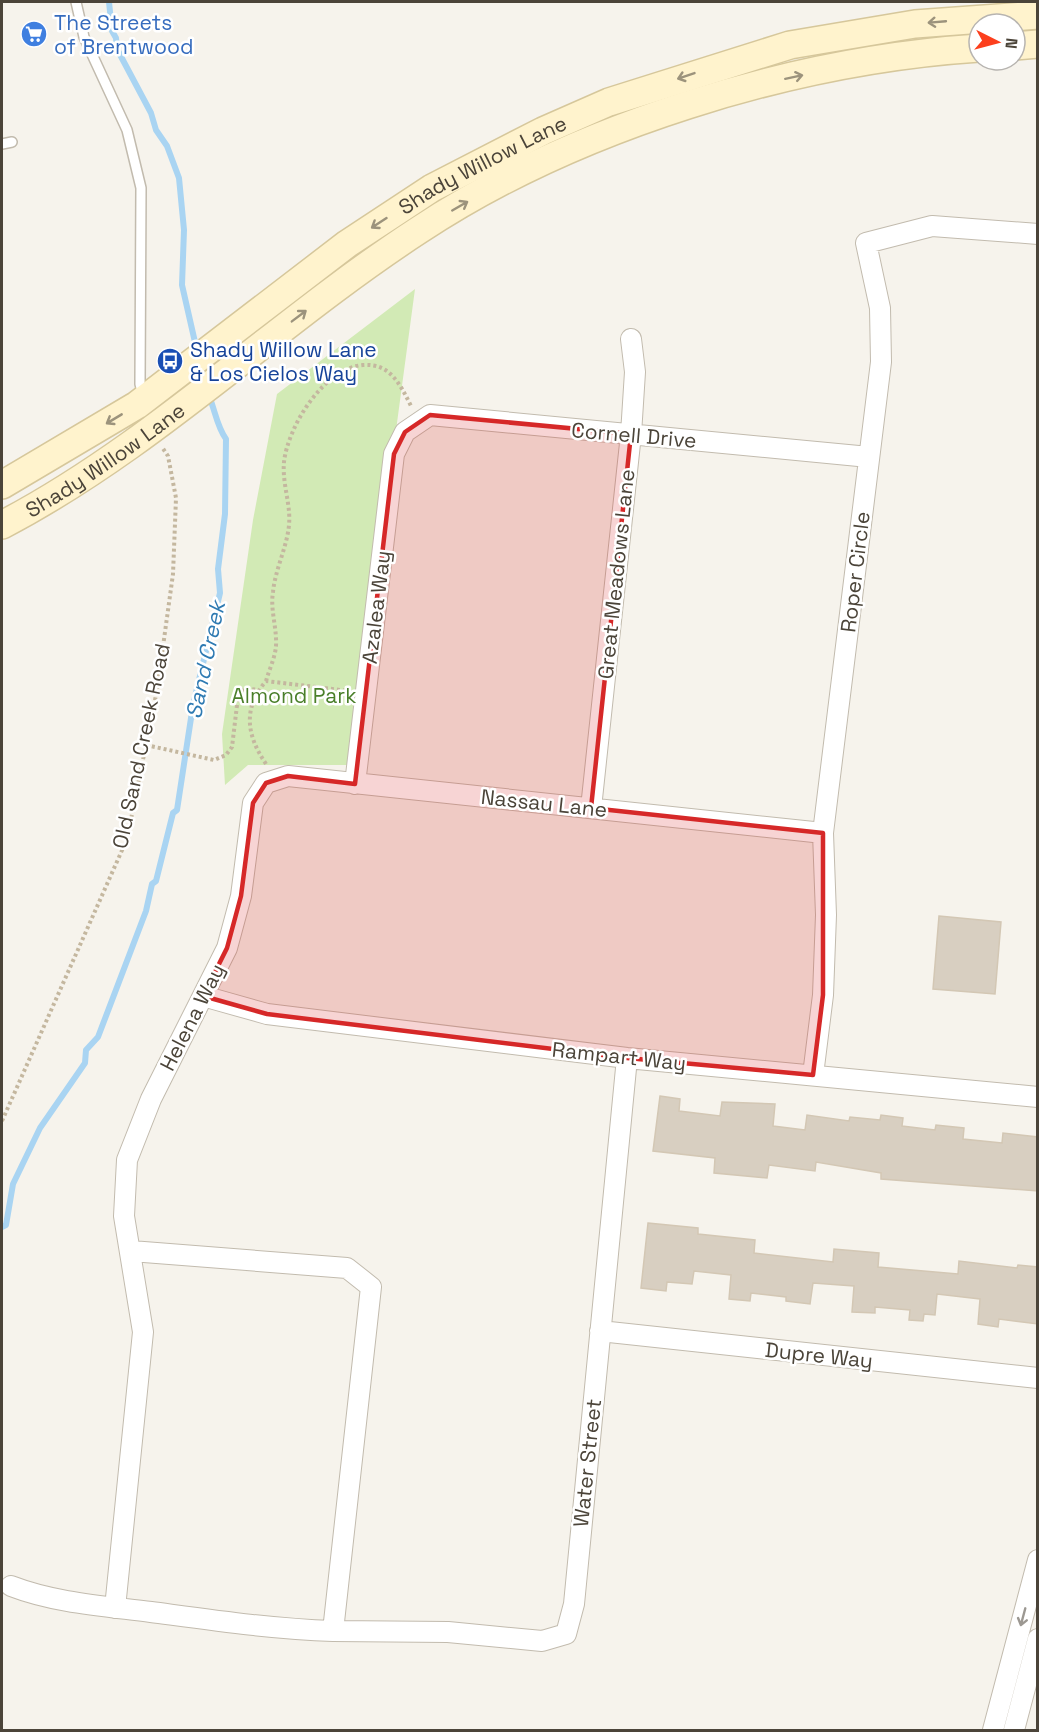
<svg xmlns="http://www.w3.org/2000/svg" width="1039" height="1732" viewBox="0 0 1039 1732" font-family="'Space Grotesk',sans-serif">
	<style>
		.green { fill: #d2eab5 }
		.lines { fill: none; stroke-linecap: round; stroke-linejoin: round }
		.stream { stroke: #a9d4f2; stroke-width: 6 }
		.building { fill: #d8cfc1; stroke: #d3c7b4; stroke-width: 1.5 }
		.lane-casing { stroke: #c2bbae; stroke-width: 12 }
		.street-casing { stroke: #c2bbae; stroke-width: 22 }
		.secondary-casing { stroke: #d6c79b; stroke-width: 30 }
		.path { stroke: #c4b79f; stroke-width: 4; stroke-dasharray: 3 3; stroke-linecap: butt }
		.lane { stroke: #fff; stroke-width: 9 }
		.street { stroke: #fff; stroke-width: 20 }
		.secondary { stroke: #fff3cd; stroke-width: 27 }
		.oneway { stroke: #9c937c }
		.oneway2 { stroke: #9c9892 }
		.marked { fill: #d62828; fill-opacity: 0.2; stroke: #d62828; stroke-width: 4.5; stroke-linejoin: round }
		.labels { text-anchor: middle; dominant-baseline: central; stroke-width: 5; stroke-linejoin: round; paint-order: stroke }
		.shop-label { font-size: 21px; fill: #366cbe; stroke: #fff; text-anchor: start }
		.street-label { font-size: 21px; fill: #4b4439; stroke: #fff }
		.transit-label { font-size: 21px; fill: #164399; stroke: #fff; text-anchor: start }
		.park-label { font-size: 21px; fill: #4a7f2a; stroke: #fff }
		.water-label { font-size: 22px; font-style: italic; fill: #2e7ab2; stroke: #fff }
	</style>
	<rect width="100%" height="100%" fill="#f6f3ec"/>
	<path class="green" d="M 415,289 L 351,765 L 248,765 L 225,785 L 222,734 L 253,520 L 277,394 Z"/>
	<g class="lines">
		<path class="stream" d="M 109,2 L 112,31 L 116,38 L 117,49 L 151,113 L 156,130 L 167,146 L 179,178 L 184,230 L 182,285 L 197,351
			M 2,1227 L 6,1225 L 13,1184 L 40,1128 L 85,1063 L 86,1050 L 98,1037 L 146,911 L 152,884 L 156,881 L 173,813 L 177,810 L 193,705 L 220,593 L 218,569 L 225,514 L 226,439 C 217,427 215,410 209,396"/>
	</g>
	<path class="building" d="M 939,916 L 1001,922 L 995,994 L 933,989 Z
		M 660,1096 L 680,1099 L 679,1111 L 720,1116 L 722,1102 L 775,1104 L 773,1126 L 805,1130 L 807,1115 L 849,1121 L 850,1117 L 880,1120 L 881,1115 L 903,1118 L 902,1126 L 935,1130 L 936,1125 L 964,1128 L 963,1139 L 1002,1143 L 1003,1133 L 1038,1137 L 1038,1191 L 881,1179 L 881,1173 L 816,1162 L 815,1171 L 769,1165 L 767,1178 L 714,1173 L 715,1158 L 653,1151 Z
		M 648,1223 L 698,1228 L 698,1234 L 755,1240 L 754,1253 L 833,1262 L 834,1249 L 879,1253 L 878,1267 L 958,1274 L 959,1261 L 1017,1268 L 1018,1265 L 1038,1267 L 1038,1324 L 999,1319 L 998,1327 L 978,1324 L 980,1299 L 937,1294 L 935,1315 L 924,1314 L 923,1321 L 909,1320 L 910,1310 L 875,1307 L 875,1313 L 852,1312 L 854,1286 L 813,1283 L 810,1304 L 786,1301 L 786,1297 L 751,1293 L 750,1301 L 729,1299 L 731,1275 L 694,1271 L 692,1284 L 667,1282 L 666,1291 L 641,1288 Z"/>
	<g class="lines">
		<defs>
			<path id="lane" d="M 76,2 L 84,37 L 127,130 L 141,188 L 140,384 L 143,395
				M 2,144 L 12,142"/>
			<path id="street" d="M 355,784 L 394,454 L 405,432 L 430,415 L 869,457
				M 591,808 L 631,434 L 635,372 L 631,339
				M 203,996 L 267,1014 L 627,1058 L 1038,1097
				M 813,1075 L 823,995 L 826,915 L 823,833 L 881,362 L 880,308 L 866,243 L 932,226 L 1038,234
				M 600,1331 L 1038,1378
				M 11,1586 C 55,1603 104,1606 151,1612 C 211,1620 272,1629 333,1631 L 371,1287 L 347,1268 L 131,1251
				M 115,1608 L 143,1332 L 124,1216 L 127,1160 L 151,1099 L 227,948 L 241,896 L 253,803 L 266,783 L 288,776 L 823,833
				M 333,1631 L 448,1632 L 542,1641 L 566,1634 L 574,1604 L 627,1058
				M 993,1730 L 1038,1560
				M 1014,1730 L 1038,1639"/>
			<g id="secondary">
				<path d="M 1015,46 L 1038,44"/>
				<path id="s1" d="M 2,485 L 137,405 L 347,244 L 432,188 L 543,131 L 609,102 L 790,45 L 915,24 L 1038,15"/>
				<path id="s2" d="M 2,525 C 153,446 276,323 419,230 C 575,127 793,60 979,48"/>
			</g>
		</defs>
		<use href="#lane" class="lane-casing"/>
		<use href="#street" class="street-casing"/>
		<use href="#secondary" class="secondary-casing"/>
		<path class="path" d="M 266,681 C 269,670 275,658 276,646 C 277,627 270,610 273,592 C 275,570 287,547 289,525 C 291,504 282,484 284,462 C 288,426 324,368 363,365 C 390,363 400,384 411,406
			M 146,745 L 214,760 L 226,755 L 232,747 L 238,697 L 244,688 L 258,690
			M 266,764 C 247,736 242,709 266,681 L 349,691
			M 2,1121 L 127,839 L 157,690 L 173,574 L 176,498 L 168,456 L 162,447"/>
		<use href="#lane" class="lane"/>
		<use href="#street" class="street"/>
		<use href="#secondary" class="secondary"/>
	</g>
	<defs><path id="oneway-shaft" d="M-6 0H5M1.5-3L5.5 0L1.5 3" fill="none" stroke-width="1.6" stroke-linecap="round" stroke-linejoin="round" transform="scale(1.5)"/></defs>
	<g class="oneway">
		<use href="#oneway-shaft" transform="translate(937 22) rotate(175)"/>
		<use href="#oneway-shaft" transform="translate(686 76) rotate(161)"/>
		<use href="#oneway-shaft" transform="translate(794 77) rotate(-12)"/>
		<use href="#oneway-shaft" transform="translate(460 206) rotate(-30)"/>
		<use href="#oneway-shaft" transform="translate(379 223) rotate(147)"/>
		<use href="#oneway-shaft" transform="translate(299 316) rotate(-37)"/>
		<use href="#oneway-shaft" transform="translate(114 419) rotate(149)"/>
	</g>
	<use class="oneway2" href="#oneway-shaft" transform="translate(1023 1617) rotate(105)"/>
	<path class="marked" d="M 430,415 L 631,434 L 591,808 L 823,833 L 823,995 L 813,1075 L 627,1058 L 267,1014 L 203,996 L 227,948 L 241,896 L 253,803 L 266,783 L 288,776 L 355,784 L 394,454 L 405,432 Z"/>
	<defs>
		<symbol id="supermarket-disc" viewBox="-11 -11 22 22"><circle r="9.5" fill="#3f7fe0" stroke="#fff"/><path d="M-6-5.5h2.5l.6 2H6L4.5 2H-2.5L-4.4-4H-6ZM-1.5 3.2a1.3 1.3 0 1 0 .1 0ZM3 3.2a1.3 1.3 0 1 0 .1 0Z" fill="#fff"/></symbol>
		<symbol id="bus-disc" viewBox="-11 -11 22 22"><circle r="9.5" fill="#1a4fb4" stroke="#fff"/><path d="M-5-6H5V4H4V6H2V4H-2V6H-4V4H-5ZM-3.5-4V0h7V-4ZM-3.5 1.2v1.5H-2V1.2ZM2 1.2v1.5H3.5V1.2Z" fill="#fff"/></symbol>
	</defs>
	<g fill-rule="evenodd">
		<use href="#supermarket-disc" x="19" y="19" width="30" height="30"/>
		<use href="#bus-disc" x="155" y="346" width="30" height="30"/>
	</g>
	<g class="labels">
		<g class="shop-label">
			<text x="54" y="22">The Streets<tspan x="54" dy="24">of Brentwood</tspan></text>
		</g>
		<g class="street-label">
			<text stroke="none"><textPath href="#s1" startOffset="579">Shady Willow Lane</textPath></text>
			<text transform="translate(634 435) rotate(5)">Cornell Drive</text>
			<text stroke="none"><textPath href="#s2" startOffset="122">Shady Willow Lane</textPath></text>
			<text transform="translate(855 572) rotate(-83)">Roper Circle</text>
			<text transform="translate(616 574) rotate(-84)">Great Meadows Lane</text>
			<text transform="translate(376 607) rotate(-83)">Azalea Way</text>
			<text transform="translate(141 746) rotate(-78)">Old Sand Creek Road</text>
			<text transform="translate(544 803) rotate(6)">Nassau Lane</text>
			<text transform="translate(192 1017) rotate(-63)">Helena Way</text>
			<text transform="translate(619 1056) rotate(6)">Rampart Way</text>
			<text transform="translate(819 1355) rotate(6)">Dupre Way</text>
			<text transform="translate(587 1463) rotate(-84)">Water Street</text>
		</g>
		<g class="transit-label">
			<text x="190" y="349">Shady Willow Lane<tspan x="190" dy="24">&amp; Los Cielos Way</tspan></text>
		</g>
		<g class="park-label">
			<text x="294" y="695">Almond Park</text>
		</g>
		<g class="water-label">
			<text transform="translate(205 660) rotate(-78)">Sand Creek</text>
		</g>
	</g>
	<rect width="1039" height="1732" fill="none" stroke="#4b4439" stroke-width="6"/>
	<g transform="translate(997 42) rotate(96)"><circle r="28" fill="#ffffff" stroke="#b7b4b0" stroke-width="1.5"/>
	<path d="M0-4.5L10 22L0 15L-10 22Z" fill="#fc3f1d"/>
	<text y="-9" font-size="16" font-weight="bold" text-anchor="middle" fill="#4b4439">N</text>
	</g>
</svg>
